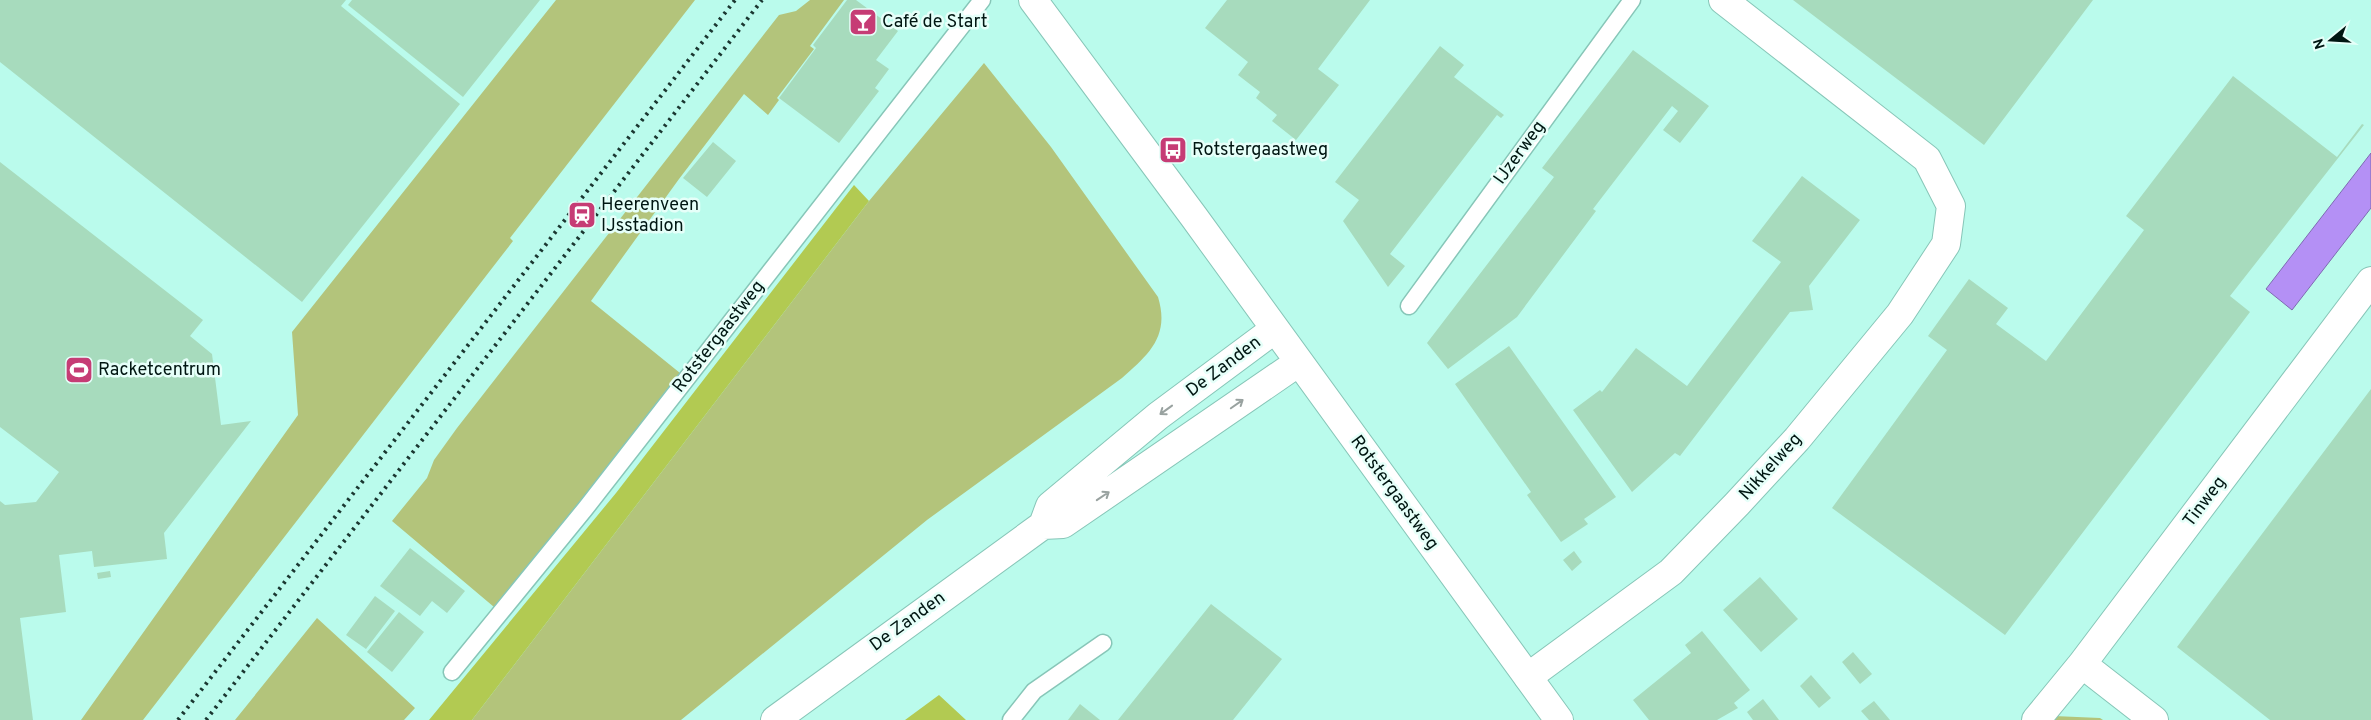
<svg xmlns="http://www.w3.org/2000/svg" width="2371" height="720" viewBox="0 0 2371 720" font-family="Overpass,sans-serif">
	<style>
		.green { fill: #b3c47b }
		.forest { fill: #b2ca52 }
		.water { fill: #b490f5; stroke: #7e6bb1 }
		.building { fill: #a7dbbd }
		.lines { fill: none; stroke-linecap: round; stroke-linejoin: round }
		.lane-casing { stroke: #87c6b8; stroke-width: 19 }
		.street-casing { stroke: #87c6b8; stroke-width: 30 }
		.secondary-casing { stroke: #87c6b8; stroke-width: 30 }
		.lane { stroke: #fff; stroke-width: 16 }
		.street { stroke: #fff; stroke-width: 28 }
		.secondary { stroke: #fff; stroke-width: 28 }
		.rail { stroke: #1a3630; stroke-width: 4; stroke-dasharray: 2.5 5; stroke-linecap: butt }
		.oneway { stroke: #99a2a0 }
		.labels { text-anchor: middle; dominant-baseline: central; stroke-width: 5; stroke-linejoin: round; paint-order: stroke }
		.poi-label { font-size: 18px; fill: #001612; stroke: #e6fff9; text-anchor: start }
		.street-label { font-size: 18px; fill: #001612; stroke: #e6fff9 }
	</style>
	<rect width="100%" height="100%" fill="#bafbec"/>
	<path class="green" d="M 556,0 L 695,0 L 510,238 L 513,241 L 143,720 L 81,720 L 298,415 L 292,332 Z
		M 810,0 L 844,0 L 810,46 L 814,49 L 777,98 L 779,100 L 768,115 L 744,94 L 679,179 L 591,301 L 680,373 L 568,517 L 494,607 L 392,521 L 427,478 L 434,460 L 457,428 L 779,15 L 796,11 Z
		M 984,63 L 1051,147 L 1158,297 C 1170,336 1149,354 1122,378 L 927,520 L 681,720 L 472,720 L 869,201 Z
		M 317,618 L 415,708 L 404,720 L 235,720 Z
		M 2054,716 L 2100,718 L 2103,720 L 2052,720 Z"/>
	<path class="forest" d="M 854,185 L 869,201 L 472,720 L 429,720 L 616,493 Z
		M 939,695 L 966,720 L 905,720 Z"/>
	<path class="water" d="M 2371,153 L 2371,208 L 2292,310 L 2266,289 Z"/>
	<path class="building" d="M 0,0 L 346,0 L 341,6 L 460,104 L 302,302 L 0,62 Z
		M 352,0 L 540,0 L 463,97 L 348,5 Z
		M 847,0 L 856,0 L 898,31 L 876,60 L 889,69 L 875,88 L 879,91 L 839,143 L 779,98 L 816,48 L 813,45 Z
		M 1227,0 L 1370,0 L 1318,69 L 1339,85 L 1296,140 L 1272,121 L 1277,115 L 1256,98 L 1260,92 L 1238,75 L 1248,62 L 1205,28 Z
		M 1793,0 L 2093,0 L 1984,145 Z
		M 1440,46 L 1464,65 L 1454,77 L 1504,115 L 1501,118 L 1497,115 L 1390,254 L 1405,266 L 1388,287 L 1343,221 L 1359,200 L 1335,182 Z
		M 1633,50 L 1709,106 L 1680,143 L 1663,130 L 1678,111 L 1672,106 L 1593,209 L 1596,211 L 1517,317 L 1448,369 L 1427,343 L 1554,177 L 1542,168 Z
		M 2233,76 L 2337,157 L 2362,124 L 2364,125 L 2230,296 L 2250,312 L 2005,635 L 1832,508 L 1947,350 L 1928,336 L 1969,279 L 2008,308 L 1996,324 L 2046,361 L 2144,230 L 2126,216 Z
		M 713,142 L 736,161 L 707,197 L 683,178 Z
		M 0,162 L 203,320 L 190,336 L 212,354 L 221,425 L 251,421 L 164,533 L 167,559 L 94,567 L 92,551 L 59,555 L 66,612 L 20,618 L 33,720 L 0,720 L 0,501 L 5,505 L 36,502 L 59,472 L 0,427 Z
		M 1802,176 L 1860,220 L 1809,286 L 1813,310 L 1790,312 L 1680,456 L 1675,453 L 1632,492 L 1573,410 L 1600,390 L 1602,392 L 1636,348 L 1687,386 L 1781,262 L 1752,241 Z
		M 1509,346 L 1616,497 L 1584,519 L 1588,524 L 1561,542 L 1527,495 L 1531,492 L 1455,384 Z
		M 2371,389 L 2371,720 L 2270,720 L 2177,647 Z
		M 410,548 L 465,591 L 447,613 L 432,601 L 420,616 L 380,586 Z
		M 1574,551 L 1582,562 L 1572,571 L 1563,560 Z
		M 110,571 L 111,577 L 98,579 L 97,573 Z
		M 1760,577 L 1798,619 L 1761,652 L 1723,610 Z
		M 375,596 L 395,611 L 366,649 L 346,635 Z
		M 1211,604 L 1282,659 L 1233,720 L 1118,720 Z
		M 399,612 L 424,632 L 392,672 L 367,652 Z
		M 1702,631 L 1750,690 L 1734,703 L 1738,708 L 1717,720 L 1649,720 L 1633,700 L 1691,653 L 1685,645 Z
		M 1853,652 L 1872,674 L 1860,684 L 1842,662 Z
		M 1811,675 L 1831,698 L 1819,708 L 1800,686 Z
		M 1763,699 L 1779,720 L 1753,720 L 1747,712 Z
		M 1874,701 L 1890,720 L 1869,720 L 1861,711 Z
		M 1080,704 L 1100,720 L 1068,720 Z"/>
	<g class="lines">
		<defs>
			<path id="lane" d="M 1409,306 L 1632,0
				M 452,672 L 585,509 L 982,0
				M 1011,720 L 1034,691 L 1103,643"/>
			<path id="street" d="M 2082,664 L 2154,720
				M 1528,677 L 1671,572 L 1737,504 L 1797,439 L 1900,314 L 1946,244 L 1951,206 L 1927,159 L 1723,0
				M 2036,720 L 2082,664 L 2371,281"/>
			<path id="secondary" d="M 1033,0 L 1194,217 L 1559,720
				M 1043,525 L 1050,506 L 1158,416 L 1275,329
				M 775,720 L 1043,525 L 1063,524 L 1299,362"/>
		</defs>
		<use href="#lane" class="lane-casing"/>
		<use href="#street" class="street-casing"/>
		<use href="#secondary" class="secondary-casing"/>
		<use href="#lane" class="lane"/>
		<use href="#street" class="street"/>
		<use href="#secondary" class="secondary"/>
		<path class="rail" d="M 178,720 L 735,0
			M 206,720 L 762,0"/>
	</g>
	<defs><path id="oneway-shaft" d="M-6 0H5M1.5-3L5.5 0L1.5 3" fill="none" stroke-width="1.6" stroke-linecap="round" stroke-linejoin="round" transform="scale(1.25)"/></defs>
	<g class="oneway">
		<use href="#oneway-shaft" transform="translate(1237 404) rotate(-35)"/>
		<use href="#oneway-shaft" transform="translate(1166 410) rotate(144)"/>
		<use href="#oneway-shaft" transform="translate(1103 496) rotate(-34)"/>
	</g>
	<defs>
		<symbol id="bar-square" viewBox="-11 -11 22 22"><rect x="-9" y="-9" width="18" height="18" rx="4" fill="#c63c75" stroke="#e6fff9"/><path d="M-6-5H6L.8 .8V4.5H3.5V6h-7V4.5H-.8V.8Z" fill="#fff"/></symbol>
		<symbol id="bus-square" viewBox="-11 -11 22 22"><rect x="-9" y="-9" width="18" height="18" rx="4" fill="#c63c75" stroke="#e6fff9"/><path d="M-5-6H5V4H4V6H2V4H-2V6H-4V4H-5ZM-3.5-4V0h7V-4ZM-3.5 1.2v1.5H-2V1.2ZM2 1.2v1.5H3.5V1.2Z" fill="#fff"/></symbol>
		<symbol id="station-square" viewBox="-11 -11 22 22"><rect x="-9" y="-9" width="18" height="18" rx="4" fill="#c63c75" stroke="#e6fff9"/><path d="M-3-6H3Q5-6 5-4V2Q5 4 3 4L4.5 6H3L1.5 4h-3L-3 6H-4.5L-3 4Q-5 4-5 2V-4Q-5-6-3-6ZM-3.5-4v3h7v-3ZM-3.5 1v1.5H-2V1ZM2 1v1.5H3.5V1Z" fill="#fff"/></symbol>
		<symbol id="stadium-square" viewBox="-11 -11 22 22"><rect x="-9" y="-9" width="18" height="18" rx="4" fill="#c63c75" stroke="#e6fff9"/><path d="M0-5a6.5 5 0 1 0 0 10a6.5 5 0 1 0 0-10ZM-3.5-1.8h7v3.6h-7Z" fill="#fff"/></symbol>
	</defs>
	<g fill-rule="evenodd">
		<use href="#bar-square" x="847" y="6" width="32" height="32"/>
		<use href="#bus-square" x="1157" y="134" width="32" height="32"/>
		<use href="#station-square" x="566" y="199" width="32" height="32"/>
		<use href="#stadium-square" x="63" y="354" width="32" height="32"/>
	</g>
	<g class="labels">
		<g class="poi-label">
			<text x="882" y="22">Café de Start</text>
			<text x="1192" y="150">Rotstergaastweg</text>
			<text x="601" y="205">Heerenveen<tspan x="601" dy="21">IJsstadion</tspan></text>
			<text x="98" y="370">Racketcentrum</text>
		</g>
		<g class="street-label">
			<text transform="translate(1520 153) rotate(-54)">IJzerweg</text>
			<text transform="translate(719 337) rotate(-52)">Rotstergaastweg</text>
			<text transform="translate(1224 367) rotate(-37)">De Zanden</text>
			<text transform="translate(1771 467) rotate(-48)">Nikkelweg</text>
			<text transform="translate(1394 493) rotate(54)">Rotstergaastweg</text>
			<text transform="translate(2205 502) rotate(-53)">Tinweg</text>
			<text transform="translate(908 622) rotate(-36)">De Zanden</text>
		</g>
	</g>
	<g transform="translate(2331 40) rotate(252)" stroke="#e6fff9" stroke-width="4" paint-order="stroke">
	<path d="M0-4L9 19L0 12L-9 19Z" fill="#001612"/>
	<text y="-8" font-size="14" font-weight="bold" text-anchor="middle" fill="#001612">N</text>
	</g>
</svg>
